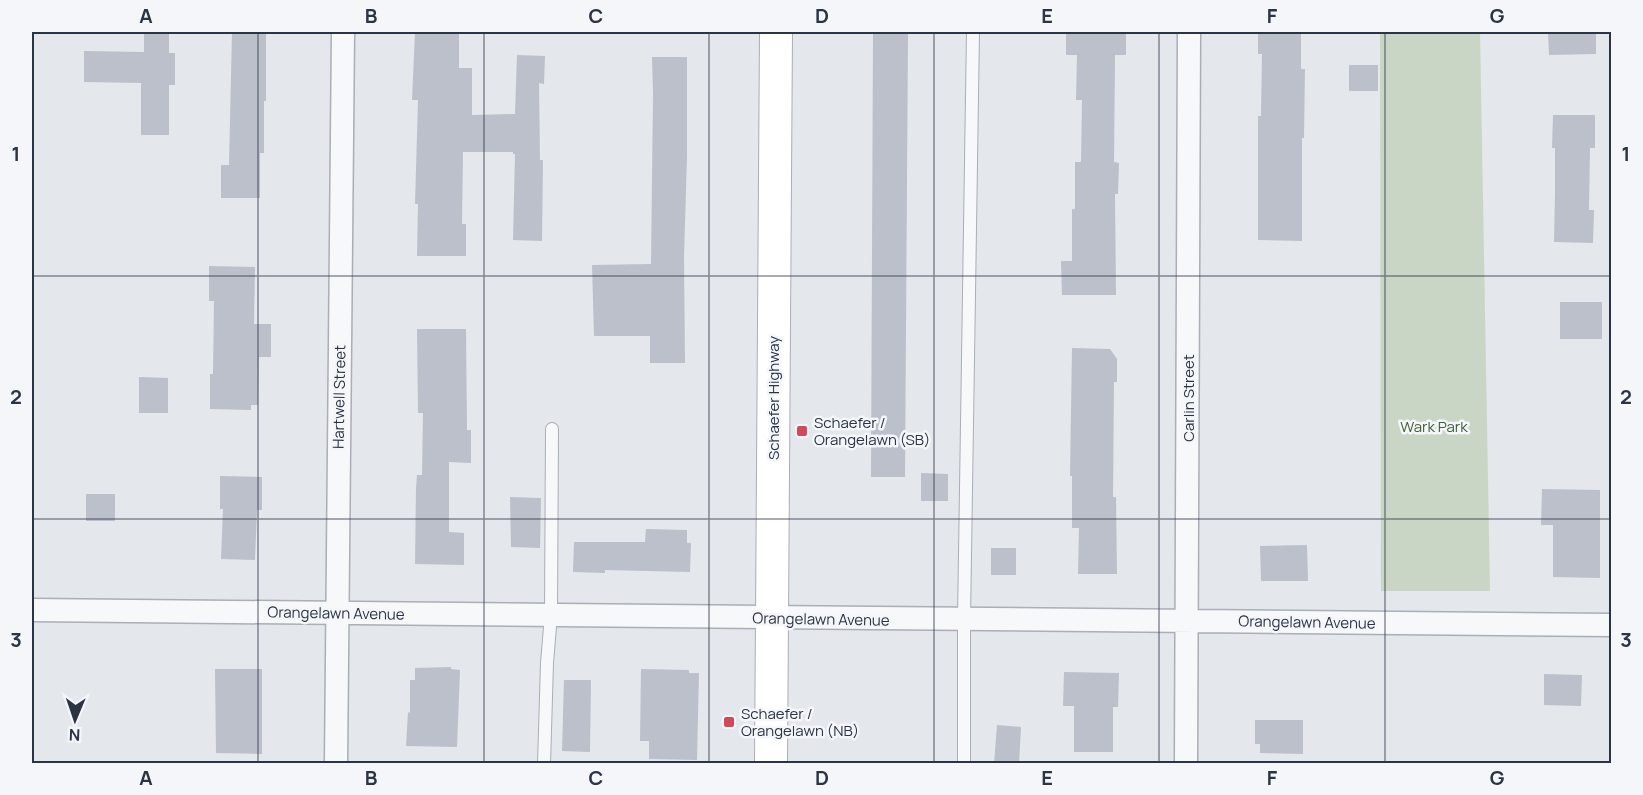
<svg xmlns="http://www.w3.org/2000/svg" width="1643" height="795" viewBox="0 0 1643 795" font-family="Manrope,sans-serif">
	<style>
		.green { fill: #c9d6c5 }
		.building { fill: #bbc0ca }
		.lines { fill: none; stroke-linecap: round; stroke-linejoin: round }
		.lane-casing { stroke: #a9aeb7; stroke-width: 14 }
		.street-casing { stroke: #a9aeb7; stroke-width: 25 }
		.secondary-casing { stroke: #a9aeb7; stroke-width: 34 }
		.lane { stroke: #f7f8fa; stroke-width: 12 }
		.street { stroke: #f7f8fa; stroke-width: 22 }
		.secondary { stroke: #fff; stroke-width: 32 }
		.grid { fill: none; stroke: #2b3445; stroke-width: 1.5; stroke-opacity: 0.55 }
		.poi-dot { fill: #d1495b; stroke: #f4f6f9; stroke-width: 2 }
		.labels { text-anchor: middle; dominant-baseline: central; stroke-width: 5; stroke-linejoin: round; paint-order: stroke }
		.street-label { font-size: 15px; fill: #2b3445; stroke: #f4f6f9 }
		.poi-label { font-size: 15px; fill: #2b3445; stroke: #f4f6f9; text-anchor: start }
		.park-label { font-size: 15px; fill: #3f6138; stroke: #f4f6f9 }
		.neatline { fill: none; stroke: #2b3445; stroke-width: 2 }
		.grid-label { font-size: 20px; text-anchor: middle; font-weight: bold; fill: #2b3445 }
	</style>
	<rect width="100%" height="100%" fill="#e4e7ec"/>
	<path class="green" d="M 1380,32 L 1480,32 L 1490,591 L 1381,591 Z"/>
	<path class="building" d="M 144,32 L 169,32 L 169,53 L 175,53 L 175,85 L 169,85 L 169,135 L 141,135 L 141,83 L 84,82 L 84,51 L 144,52 Z
		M 232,32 L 266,32 L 266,101 L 264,101 L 264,153 L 260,153 L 260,198 L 221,198 L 221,165 L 229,165 Z
		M 415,32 L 459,32 L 459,68 L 472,68 L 472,115 L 515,114 L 517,55 L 545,56 L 544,84 L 539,83 L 540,160 L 543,160 L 542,241 L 513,240 L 515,154 L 513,154 L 513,152 L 463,152 L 462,224 L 466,224 L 466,256 L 417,256 L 418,204 L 415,204 L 418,100 L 412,100 Z
		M 873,32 L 908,32 L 905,477 L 871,477 Z
		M 1066,32 L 1126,32 L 1126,55 L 1115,55 L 1114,162 L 1119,163 L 1118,194 L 1115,194 L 1116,295 L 1062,295 L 1061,261 L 1072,261 L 1072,209 L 1075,209 L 1075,162 L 1081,162 L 1082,100 L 1076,100 L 1077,55 L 1066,55 Z
		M 1258,32 L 1301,32 L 1301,69 L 1305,69 L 1304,138 L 1302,138 L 1302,241 L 1258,240 L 1258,116 L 1261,116 L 1262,54 L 1258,54 Z
		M 1548,32 L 1596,32 L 1596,54 L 1549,55 Z
		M 652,57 L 687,57 L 687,156 L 684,258 L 685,363 L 650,363 L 650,336 L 594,336 L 592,265 L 651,264 L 653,94 Z
		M 1349,65 L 1378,65 L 1378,91 L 1349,91 Z
		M 1553,115 L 1595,115 L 1595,148 L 1590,148 L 1589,210 L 1594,210 L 1593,243 L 1554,242 L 1555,193 L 1555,148 L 1552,148 Z
		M 209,266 L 255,267 L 254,324 L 271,324 L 271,357 L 259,357 L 258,405 L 251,405 L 251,410 L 210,409 L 210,374 L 213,374 L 214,301 L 209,301 Z
		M 1560,302 L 1602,302 L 1602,339 L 1560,339 Z
		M 417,329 L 466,329 L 467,430 L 471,430 L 471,463 L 449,462 L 449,532 L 464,533 L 464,565 L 415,564 L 416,488 L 417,475 L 422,475 L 423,413 L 418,413 Z
		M 1072,348 L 1110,349 L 1117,359 L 1117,382 L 1114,382 L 1113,497 L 1116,497 L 1117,574 L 1078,574 L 1079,528 L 1072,528 L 1072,476 L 1070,476 Z
		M 139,377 L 168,378 L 168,413 L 139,413 Z
		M 921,473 L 948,474 L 948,501 L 921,501 Z
		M 220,476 L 262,477 L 262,510 L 257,510 L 255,560 L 221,559 L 223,509 L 220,509 Z
		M 1542,489 L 1600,490 L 1600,578 L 1553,577 L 1553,525 L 1541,525 Z
		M 86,494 L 115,494 L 115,521 L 86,521 Z
		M 510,497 L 541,498 L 540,548 L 511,547 Z
		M 646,529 L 687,530 L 687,543 L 691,543 L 690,572 L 605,570 L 605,573 L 573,572 L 574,542 L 645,542 Z
		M 1307,545 L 1308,581 L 1261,581 L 1260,546 Z
		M 991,548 L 1016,548 L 1016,575 L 991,575 Z
		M 451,667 L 451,669 L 460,670 L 457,747 L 406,746 L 408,712 L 410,713 L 410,680 L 415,680 L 415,668 Z
		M 215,669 L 262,669 L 262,754 L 216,753 Z
		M 641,669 L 689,670 L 689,673 L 699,673 L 697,760 L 649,759 L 649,741 L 640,741 Z
		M 1064,672 L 1119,673 L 1118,707 L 1113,707 L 1113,752 L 1074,752 L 1074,706 L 1063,706 Z
		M 1544,674 L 1582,675 L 1581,706 L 1544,705 Z
		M 564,680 L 591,680 L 590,752 L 562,751 Z
		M 1255,720 L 1303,720 L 1303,754 L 1260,753 L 1260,744 L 1255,744 Z
		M 997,725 L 1021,727 L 1019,764 L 994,764 Z"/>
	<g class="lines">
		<defs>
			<path id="lane" d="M 544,764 L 547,663 L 551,615 L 552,429
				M 964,764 L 964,620 L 973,32"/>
			<path id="street" d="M 32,610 L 1612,625
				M 336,764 L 343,32
				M 1186,764 L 1189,32"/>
			<path id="secondary" d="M 771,764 L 776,32"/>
		</defs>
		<use href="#lane" class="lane-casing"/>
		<use href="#street" class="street-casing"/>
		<use href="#secondary" class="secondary-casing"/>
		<use href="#lane" class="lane"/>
		<use href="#street" class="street"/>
		<use href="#secondary" class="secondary"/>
	</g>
	<path class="grid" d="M 258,32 L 258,764M 484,32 L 484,764M 709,32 L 709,764M 934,32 L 934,764M 1159,32 L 1159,764M 1385,32 L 1385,764M 32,276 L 1612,276M 32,519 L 1612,519"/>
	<g class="poi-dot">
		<rect x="796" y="425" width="12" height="12" rx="3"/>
		<rect x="723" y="716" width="12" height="12" rx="3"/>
	</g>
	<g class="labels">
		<g class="street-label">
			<text transform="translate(339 397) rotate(-89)">Hartwell Street</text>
			<text transform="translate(773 398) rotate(-90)">Schaefer Highway</text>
			<text transform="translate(1188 398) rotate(-90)">Carlin Street</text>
			<text transform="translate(336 613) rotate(1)">Orangelawn Avenue</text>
			<text transform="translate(821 619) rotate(1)">Orangelawn Avenue</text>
			<text transform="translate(1307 622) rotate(1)">Orangelawn Avenue</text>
		</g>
		<g class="poi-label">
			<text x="814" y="422">Schaefer /<tspan x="814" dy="17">Orangelawn (SB)</tspan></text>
			<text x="741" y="713">Schaefer /<tspan x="741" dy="17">Orangelawn (NB)</tspan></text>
		</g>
		<g class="park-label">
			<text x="1434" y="426">Wark Park</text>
		</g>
	</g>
	<rect width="1643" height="795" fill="none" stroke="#f4f6f9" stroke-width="66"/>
	<g transform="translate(75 720) rotate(182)" stroke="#f4f6f9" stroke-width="4.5" paint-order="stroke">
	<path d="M0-4.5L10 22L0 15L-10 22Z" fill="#2b3445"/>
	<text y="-9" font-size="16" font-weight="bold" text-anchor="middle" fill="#2b3445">N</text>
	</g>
	<rect x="33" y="33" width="1577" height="729" class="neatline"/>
	<g class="grid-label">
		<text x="146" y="23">A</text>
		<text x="371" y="23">B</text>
		<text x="596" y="23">C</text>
		<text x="822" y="23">D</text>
		<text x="1047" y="23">E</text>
		<text x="1272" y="23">F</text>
		<text x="1497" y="23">G</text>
		<text x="16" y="161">1</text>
		<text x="1626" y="161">1</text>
		<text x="16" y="404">2</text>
		<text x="1626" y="404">2</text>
		<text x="16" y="647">3</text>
		<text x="1626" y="647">3</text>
		<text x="146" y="785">A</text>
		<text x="371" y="785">B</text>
		<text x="596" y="785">C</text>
		<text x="822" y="785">D</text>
		<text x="1047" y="785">E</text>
		<text x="1272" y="785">F</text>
		<text x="1497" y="785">G</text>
	</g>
</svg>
